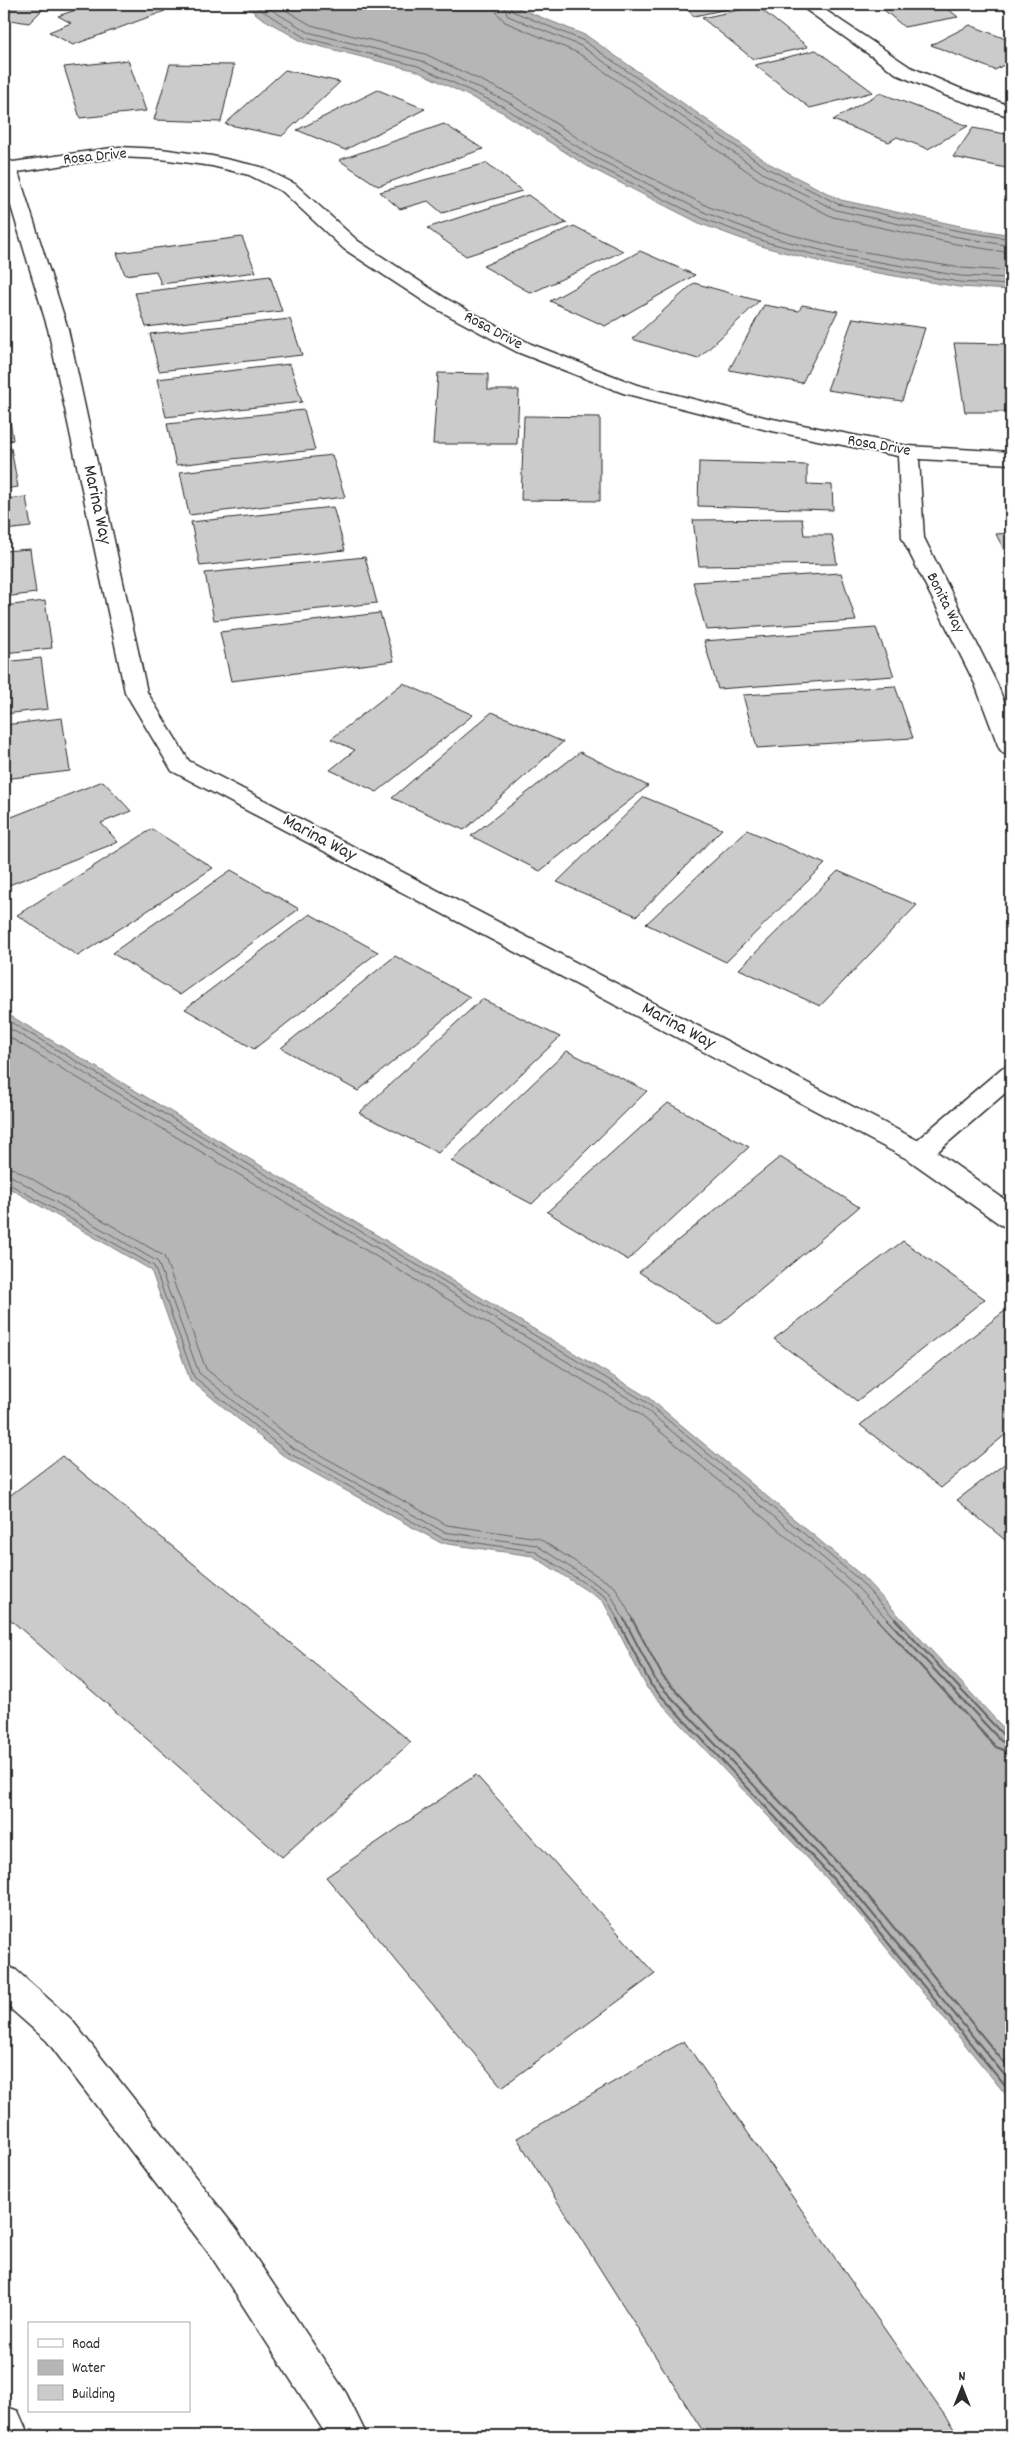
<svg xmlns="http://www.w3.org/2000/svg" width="1015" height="2440" viewBox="0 0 1015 2440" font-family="Dekko,sans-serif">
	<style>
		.water { fill: #b6b6b6; stroke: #7e7e7e }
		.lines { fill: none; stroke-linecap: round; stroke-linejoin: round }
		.shore-far1 { stroke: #636363; stroke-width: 1 }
		.shore { stroke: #636363; stroke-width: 2 }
		.building { fill: #cbcbcb; stroke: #2b2b2b }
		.service-casing { stroke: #2b2b2b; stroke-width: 3 }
		.minor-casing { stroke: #2b2b2b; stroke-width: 3 }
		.service { fill: #fff; fill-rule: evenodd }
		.minor { fill: #fff; fill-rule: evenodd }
		.labels { text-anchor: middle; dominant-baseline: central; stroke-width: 4; stroke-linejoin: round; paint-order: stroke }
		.far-street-label { font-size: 16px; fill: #2b2b2b; stroke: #fff }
		.street-label { font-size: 19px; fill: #2b2b2b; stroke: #fff }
	</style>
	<rect width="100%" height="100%" fill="#fff"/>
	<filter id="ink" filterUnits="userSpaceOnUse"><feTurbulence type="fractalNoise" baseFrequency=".02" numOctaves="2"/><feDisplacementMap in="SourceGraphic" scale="10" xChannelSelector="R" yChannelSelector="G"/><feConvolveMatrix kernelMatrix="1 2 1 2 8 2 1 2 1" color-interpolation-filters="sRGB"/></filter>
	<g filter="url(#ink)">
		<path class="water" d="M 244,4 L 509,4 L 587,36 L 770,164 L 841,200 L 960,226 L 1011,235 L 1011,290 L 959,287 L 837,266 L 764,247 L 701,224 L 587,166 L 502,112 L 417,71 L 303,42 L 260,17 Z
			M 4,1012 L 649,1398 L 861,1575 L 1011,1736 L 1011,2101 L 850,1903 L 647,1688 L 603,1601 L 533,1556 L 441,1543 L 285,1457 L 190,1380 L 151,1270 L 4,1185 Z"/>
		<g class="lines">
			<path class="shore-far1" d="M 252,4 L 305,38 L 418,66 L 504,107 L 589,162 L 704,219 L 766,242 L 838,261 L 959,282 L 1011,285
				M 262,4 L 308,32 L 422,61 L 508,102 L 592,156 L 706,213 L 767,236 L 839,255 L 960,276 L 1011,278
				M 275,4 L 311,25 L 425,54 L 512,95 L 596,150 L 709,207 L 770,229 L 841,248 L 961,268 L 1011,271
				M 495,4 L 497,13 L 505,22 L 578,53 L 760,180 L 833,217 L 956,244 L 1011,253
				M 503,4 L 508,16 L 581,46 L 764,174 L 836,210 L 958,237 L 1011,246
				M 509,4 L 512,11 L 584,41 L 767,168 L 838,204 L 959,231 L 1011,239
				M 4,1018 L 646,1402 L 857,1578 L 896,1620
				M 4,1025 L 643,1407 L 853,1583 L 888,1620
				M 4,1034 L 638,1413 L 848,1588 L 878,1620
				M 4,1167 L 15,1169 L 164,1256 L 206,1369 L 295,1441 L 447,1525 L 538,1538 L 615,1587 L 633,1620
				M 4,1174 L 11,1176 L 158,1262 L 199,1373 L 291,1447 L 444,1532 L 536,1545 L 610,1593 L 624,1620
				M 4,1181 L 154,1266 L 194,1377 L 287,1452 L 442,1538 L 534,1551 L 606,1597 L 618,1620"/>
			<path class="shore" d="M 617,1619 L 651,1685 L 853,1900 L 1011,2093
				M 624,1619 L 656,1681 L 858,1896 L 1011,2083
				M 632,1619 L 663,1677 L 864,1891 L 1011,2071
				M 877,1619 L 996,1747 L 1011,1753
				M 887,1619 L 1001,1741 L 1011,1745
				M 895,1619 L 1005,1737 L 1011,1739"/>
		</g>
		<path class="building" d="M 4,4 L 48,4 L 29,23 L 4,19 Z
			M 93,4 L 151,4 L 165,11 L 73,45 L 49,32 L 71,23 L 58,16 Z
			M 680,4 L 746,4 L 747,5 L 694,16 Z
			M 877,4 L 942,4 L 958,17 L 904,27 Z
			M 757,6 L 808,47 L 753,59 L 702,18 Z
			M 970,25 L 1011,41 L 1011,61 L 995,70 L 931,45 Z
			M 816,50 L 873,92 L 810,108 L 755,65 Z
			M 128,60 L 146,111 L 80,118 L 64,67 Z
			M 170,64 L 234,65 L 221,122 L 154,120 Z
			M 285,70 L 340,82 L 282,136 L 225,124 Z
			M 378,90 L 425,109 L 345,150 L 297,130 Z
			M 880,93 L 968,126 L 928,149 L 897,137 L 889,142 L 833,120 Z
			M 444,124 L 483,149 L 378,186 L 339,160 Z
			M 973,128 L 1011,135 L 1011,169 L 953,157 Z
			M 487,163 L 522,191 L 442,213 L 428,201 L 400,209 L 380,192 Z
			M 528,195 L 567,223 L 466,256 L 427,228 Z
			M 574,226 L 623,251 L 531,293 L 483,266 Z
			M 242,237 L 256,272 L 161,284 L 156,271 L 125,275 L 117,253 Z
			M 640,251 L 695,275 L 605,326 L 550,301 Z
			M 270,276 L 282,311 L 146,327 L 135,293 Z
			M 694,283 L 759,301 L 698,359 L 632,339 Z
			M 764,305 L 799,311 L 802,305 L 838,311 L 802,383 L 729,370 Z
			M 853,318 L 925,328 L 902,401 L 827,390 Z
			M 290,319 L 302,355 L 159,371 L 150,334 Z
			M 954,343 L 1011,344 L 1011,412 L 965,412 Z
			M 290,364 L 302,402 L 166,417 L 157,379 Z
			M 438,373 L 488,374 L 488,390 L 519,390 L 517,444 L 433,444 Z
			M 7,400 L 13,440 L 4,441 L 4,401 Z
			M 304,410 L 315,450 L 176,465 L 167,424 Z
			M 524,416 L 600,417 L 600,501 L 521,500 Z
			M 4,448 L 11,448 L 18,487 L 4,489 Z
			M 332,455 L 345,497 L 189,515 L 180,472 Z
			M 699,462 L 807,465 L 807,484 L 832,485 L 833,510 L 698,506 Z
			M 26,497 L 31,527 L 4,530 L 4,499 Z
			M 333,507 L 345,550 L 200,566 L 191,522 Z
			M 802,519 L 804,535 L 832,535 L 837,564 L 699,566 L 693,520 Z
			M 1011,533 L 1011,564 L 996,534 Z
			M 30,549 L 36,593 L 4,597 L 4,551 Z
			M 365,557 L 377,603 L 214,620 L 205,573 Z
			M 841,573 L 856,621 L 706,630 L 693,582 Z
			M 45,601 L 52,648 L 4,653 L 4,606 Z
			M 380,613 L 394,661 L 231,681 L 220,632 Z
			M 876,628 L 894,676 L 718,689 L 704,641 Z
			M 41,658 L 48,709 L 4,714 L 4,662 Z
			M 403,683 L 473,715 L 377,792 L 330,770 L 355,750 L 331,739 Z
			M 895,686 L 913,738 L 757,748 L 743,695 Z
			M 492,712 L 563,742 L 464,830 L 392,798 Z
			M 62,718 L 70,771 L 4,779 L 4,725 Z
			M 580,752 L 648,786 L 540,871 L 471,836 Z
			M 103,781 L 131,811 L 101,823 L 118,842 L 4,887 L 4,820 Z
			M 644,797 L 722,829 L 637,916 L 557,882 Z
			M 152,829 L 213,868 L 78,956 L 17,915 Z
			M 747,830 L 825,864 L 726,962 L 646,924 Z
			M 231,870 L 299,909 L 180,995 L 112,953 Z
			M 838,871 L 917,905 L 820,1006 L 739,969 Z
			M 310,914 L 378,952 L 254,1049 L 185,1009 Z
			M 395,956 L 470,997 L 358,1091 L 281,1048 Z
			M 482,999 L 560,1037 L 438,1153 L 359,1113 Z
			M 567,1051 L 647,1091 L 532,1204 L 451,1161 Z
			M 668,1103 L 749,1147 L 628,1260 L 547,1212 Z
			M 780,1157 L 859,1207 L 719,1325 L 639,1272 Z
			M 903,1241 L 985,1299 L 857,1401 L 774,1339 Z
			M 1011,1306 L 1011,1430 L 941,1488 L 860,1425 Z
			M 62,1456 L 411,1742 L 282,1857 L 4,1614 L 4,1500 Z
			M 1011,1459 L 1011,1545 L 957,1500 Z
			M 476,1775 L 655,1974 L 502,2087 L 326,1877 Z
			M 684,2041 L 959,2436 L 706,2436 L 517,2138 Z"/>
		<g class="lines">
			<defs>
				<path id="service" d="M 4,1965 L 16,1970 L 71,2019 L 237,2230 L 346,2393 L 367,2436 L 327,2436 L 211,2256 L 47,2041 L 4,2003 Z"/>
				<path id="minor" d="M 798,4 L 816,4 L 910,67 L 959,88 L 1011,106 L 1011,117 L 947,96 L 898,75 Z
					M 119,147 L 161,149 L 212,156 L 261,167 L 295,184 L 358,241 L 445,298 L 531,344 L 637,385 L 768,418 L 908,446 L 1011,452 L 1011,464 L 919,459 L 924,538 L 997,684 L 1011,719 L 1011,755 L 1003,753 L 999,748 L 975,684 L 902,538 L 898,456 L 767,430 L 623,393 L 517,352 L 431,306 L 344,249 L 283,192 L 249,175 L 212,166 L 161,159 L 119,157 L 18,172 L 68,329 L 147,692 L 189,761 L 917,1140 L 1002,1068 L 1011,1065 L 1011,1088 L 937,1152 L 1011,1204 L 1011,1228 L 1001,1225 L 909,1160 L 172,771 L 125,692 L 48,329 L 4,183 L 4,158 L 13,162 Z
					M 4,2406 L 18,2411 L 29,2436 L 4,2436 Z"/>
			</defs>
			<use href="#service" class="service-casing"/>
			<use href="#minor" class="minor-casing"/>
			<use href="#service" class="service"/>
			<use href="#minor" class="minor"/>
		</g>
	</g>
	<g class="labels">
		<g class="far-street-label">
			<text transform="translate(95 157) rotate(-6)">Rosa Drive</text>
			<text transform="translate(493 331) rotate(28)">Rosa Drive</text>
			<text transform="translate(879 446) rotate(10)">Rosa Drive</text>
			<text transform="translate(945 603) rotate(63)">Bonita Way</text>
		</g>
		<g class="street-label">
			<text transform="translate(96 505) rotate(78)">Marina Way</text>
			<text transform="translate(319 839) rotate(28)">Marina Way</text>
			<text transform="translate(678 1027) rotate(28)">Marina Way</text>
		</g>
	</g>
	<rect width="1015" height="2440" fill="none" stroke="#fff" stroke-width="20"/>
	<rect x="10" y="10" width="995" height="2420" fill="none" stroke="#2b2b2b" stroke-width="2" filter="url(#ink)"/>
	<rect x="28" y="2322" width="162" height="90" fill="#ffffff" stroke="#aaaaaa"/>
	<rect x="38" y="2339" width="25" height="8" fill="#ffffff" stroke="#aaaaaa"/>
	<text x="72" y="2348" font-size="15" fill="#2b2b2b">Road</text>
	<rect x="38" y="2360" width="25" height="15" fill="#b6b6b6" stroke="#aaaaaa"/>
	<text x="72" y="2372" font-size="15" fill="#2b2b2b">Water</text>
	<rect x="38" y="2385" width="25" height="15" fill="#cbcbcb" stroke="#aaaaaa"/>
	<text x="72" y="2398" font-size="15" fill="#2b2b2b">Building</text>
	<g transform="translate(962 2388)" stroke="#ffffff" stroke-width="4" paint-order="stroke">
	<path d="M0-4L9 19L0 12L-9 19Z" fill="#2b2b2b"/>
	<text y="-8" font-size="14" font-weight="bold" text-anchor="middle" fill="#2b2b2b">N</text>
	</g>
</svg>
